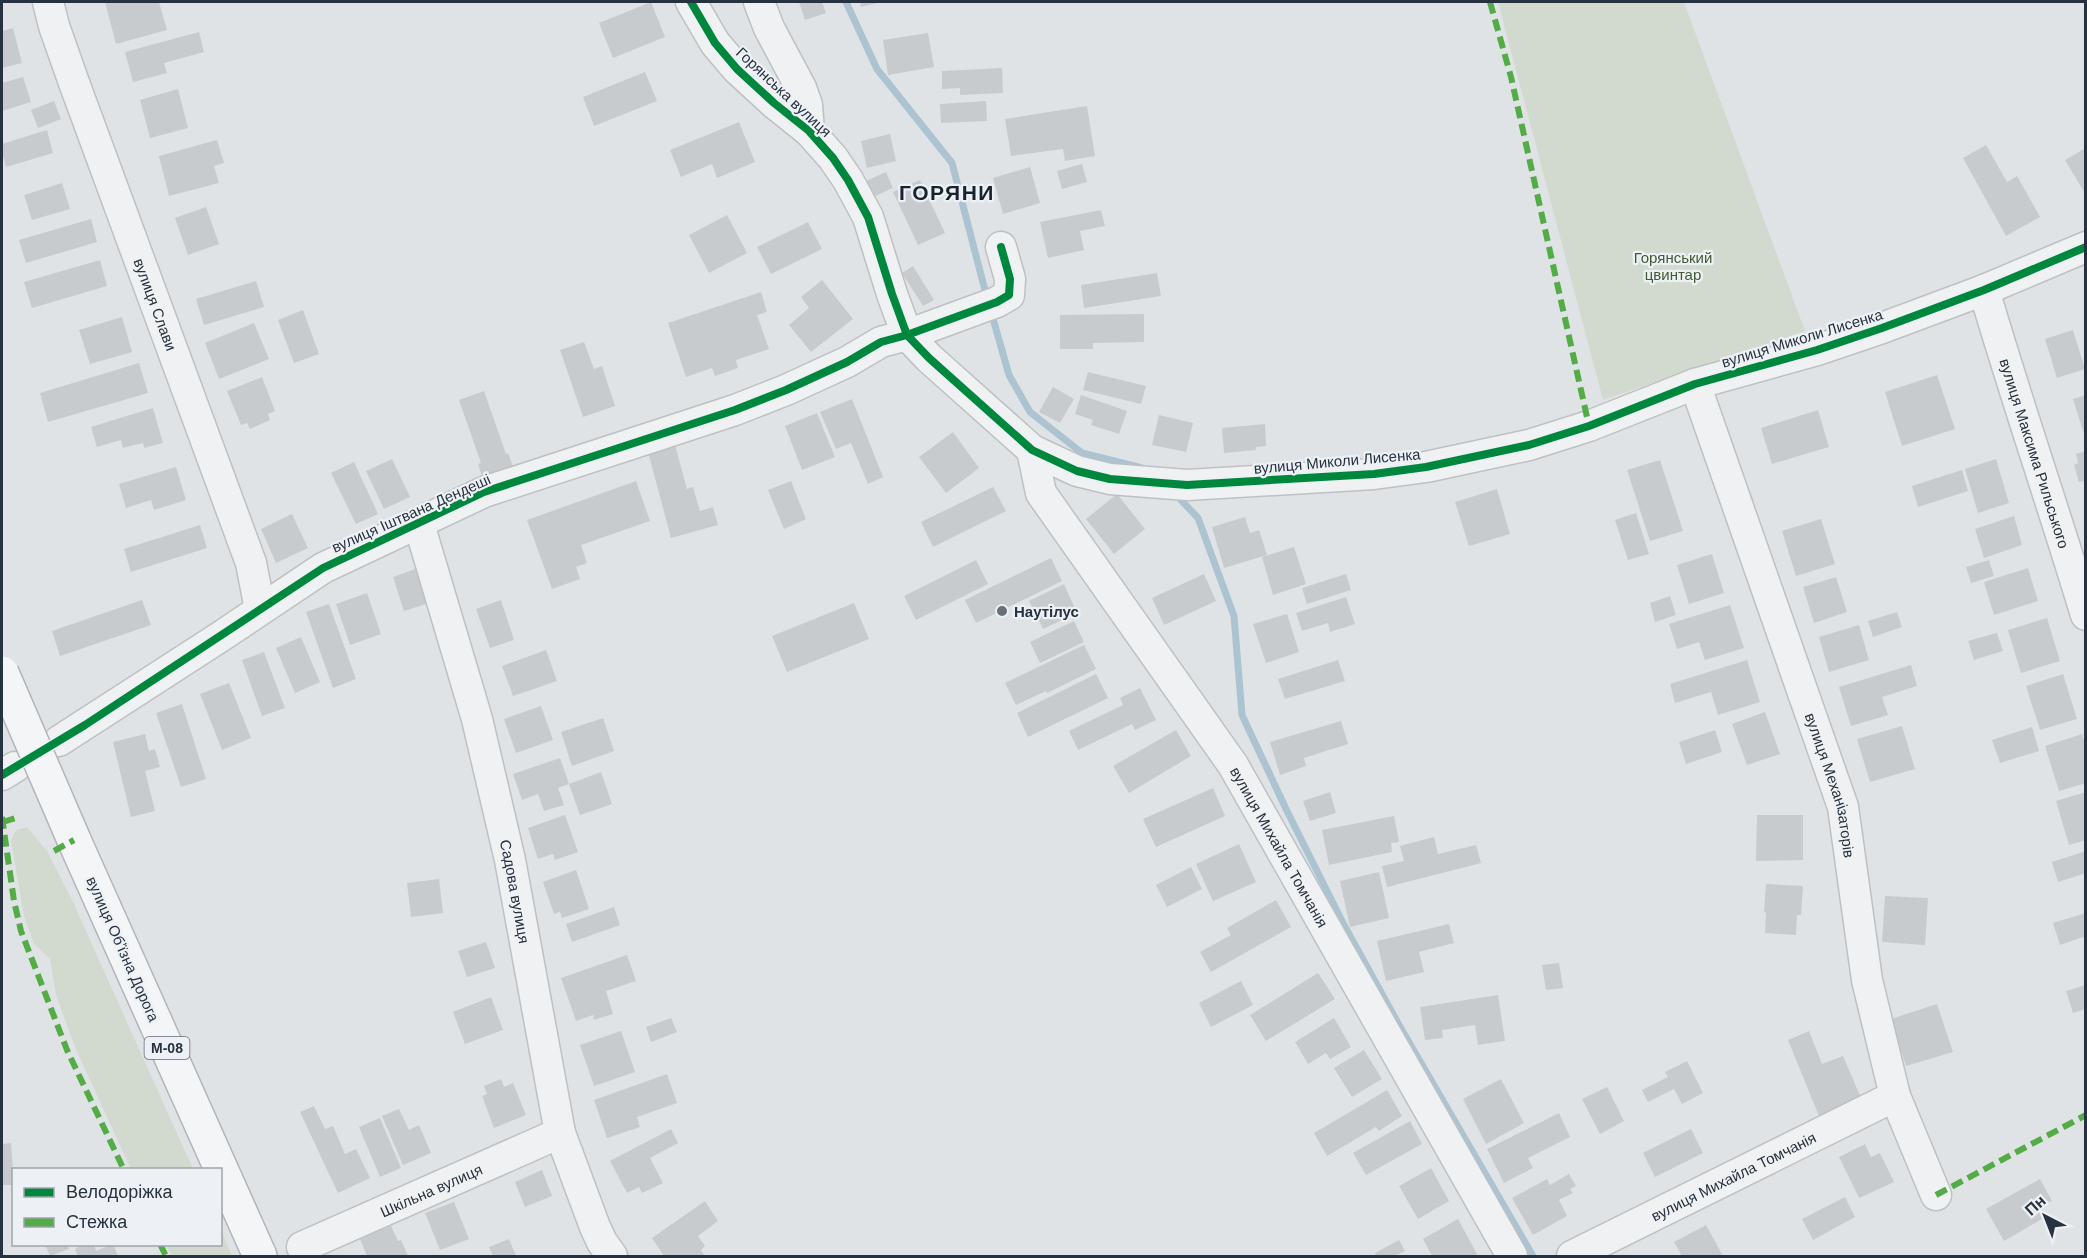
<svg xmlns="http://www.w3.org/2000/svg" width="2087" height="1258" viewBox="0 0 2087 1258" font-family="Helvetica,sans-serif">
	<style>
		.green { fill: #d2dad0 }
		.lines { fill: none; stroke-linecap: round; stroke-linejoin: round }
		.stream { stroke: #acc4d2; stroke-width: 7 }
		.building { fill: #c8cbcd }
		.minor-casing { stroke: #bec1c3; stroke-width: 33 }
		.highway-casing { stroke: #b2b6ba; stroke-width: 36 }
		.minor { stroke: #eff1f2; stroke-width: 30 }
		.highway { stroke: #f4f5f6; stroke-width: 33 }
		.highway-bridge-casing { stroke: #b2b6ba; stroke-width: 36; stroke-linecap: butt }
		.highway-bridge { stroke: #f4f5f6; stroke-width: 33 }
		.quiet { stroke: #53ac46; stroke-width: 6; stroke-dasharray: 12 6; stroke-linecap: butt }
		.cycleway-casing { stroke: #edf1f5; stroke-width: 11 }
		.cycleway { stroke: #00873e; stroke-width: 8 }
		.poi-dot { fill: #677079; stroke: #edf1f5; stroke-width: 2 }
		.labels { text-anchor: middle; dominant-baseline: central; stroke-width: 4.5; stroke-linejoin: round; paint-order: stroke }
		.shield { fill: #edf1f5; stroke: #626b76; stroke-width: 1.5 }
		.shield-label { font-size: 14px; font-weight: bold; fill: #26323f }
		.street-label { font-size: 15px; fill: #26323f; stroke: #edf1f5 }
		.park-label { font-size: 15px; fill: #405c32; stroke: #edf1f5 }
		.poi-label { font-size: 15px; font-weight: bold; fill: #26323f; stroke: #edf1f5; text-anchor: start }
		.district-label { font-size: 21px; font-weight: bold; letter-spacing: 1.5px; fill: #182330; stroke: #edf1f5 }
	</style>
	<rect width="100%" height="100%" fill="#e0e3e5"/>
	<path class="green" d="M 1498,2 L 1684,2 L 1805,331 L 1603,400 Z
		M 27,827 L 47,851 L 73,902 L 193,1169 L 131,1169 L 77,1052 L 56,995 L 50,959 L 34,944 L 24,916 L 11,840 L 16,830 Z
		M 221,1230 L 232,1256 L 172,1256 L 166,1245 L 220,1244 Z"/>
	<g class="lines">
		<path class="stream" d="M 846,2 L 877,69 L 952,163 L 987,298
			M 994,322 L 1009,375 L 1030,412 L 1082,453 L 1142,468
			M 1180,499 L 1198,518 L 1234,616 L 1242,715 L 1286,809 L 1344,925 L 1399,1025 L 1533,1256"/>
	</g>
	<path class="building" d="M 105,2 L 159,2 L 167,30 L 116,44 Z
		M 651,2 L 665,37 L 613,58 L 599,23 Z
		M 799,2 L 822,2 L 826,13 L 805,20 Z
		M 860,2 L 881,2 L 861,7 Z
		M 13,28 L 22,63 L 2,68 L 2,31 Z
		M 199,32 L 204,52 L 164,63 L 167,73 L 133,82 L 125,52 Z
		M 928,33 L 934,67 L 888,75 L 883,40 Z
		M 1002,68 L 1003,93 L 960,95 L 960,88 L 942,89 L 942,71 Z
		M 645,72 L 657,101 L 594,126 L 583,97 Z
		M 23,77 L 31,102 L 2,111 L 2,83 Z
		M 178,89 L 188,128 L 150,138 L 140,100 Z
		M 54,101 L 61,119 L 38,128 L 31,110 Z
		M 986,101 L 987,121 L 941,123 L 940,104 Z
		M 1087,106 L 1095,156 L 1065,161 L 1063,149 L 1011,156 L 1005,119 Z
		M 739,122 L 755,162 L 717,178 L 712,164 L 681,177 L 670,150 Z
		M 47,130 L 53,153 L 6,167 L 2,152 L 2,144 Z
		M 890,134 L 896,161 L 867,168 L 861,141 Z
		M 217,140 L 224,163 L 214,166 L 219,183 L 169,196 L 159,156 Z
		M 1986,145 L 2007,182 L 2017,176 L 2040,217 L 2006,236 L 1963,158 Z
		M 2086,148 L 2086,195 L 2065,160 Z
		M 1082,164 L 1087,182 L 1062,189 L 1057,171 Z
		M 1030,167 L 1040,203 L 1003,214 L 993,178 Z
		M 886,172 L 893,188 L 873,197 L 866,181 Z
		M 920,180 L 945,233 L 918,245 L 893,192 Z
		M 62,183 L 70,209 L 32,220 L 24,195 Z
		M 206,207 L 219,244 L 188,255 L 175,218 Z
		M 1101,210 L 1105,226 L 1080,231 L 1084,250 L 1048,258 L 1040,222 Z
		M 727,215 L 747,253 L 709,273 L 689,235 Z
		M 91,219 L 97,242 L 26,263 L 19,240 Z
		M 808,222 L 822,249 L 771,274 L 757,247 Z
		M 100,260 L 107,286 L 32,308 L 24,282 Z
		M 913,266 L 934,300 L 923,306 L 902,273 Z
		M 1157,273 L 1161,296 L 1084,308 L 1081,285 Z
		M 822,280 L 853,319 L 811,352 L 789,325 L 809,308 L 801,297 Z
		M 256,281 L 264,307 L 204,325 L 196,299 Z
		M 761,292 L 767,312 L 757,315 L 769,349 L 736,360 L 738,368 L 715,376 L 712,368 L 686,377 L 668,323 Z
		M 303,310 L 319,354 L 294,363 L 278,320 Z
		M 1144,314 L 1144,342 L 1093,343 L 1093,349 L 1060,349 L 1060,315 Z
		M 122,317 L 132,352 L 90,364 L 79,330 Z
		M 254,323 L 269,359 L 219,379 L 205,343 Z
		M 2073,330 L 2085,369 L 2057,378 L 2045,339 Z
		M 584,342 L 594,369 L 602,366 L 615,406 L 583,417 L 560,350 Z
		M 139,363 L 148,393 L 48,422 L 40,393 Z
		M 1088,372 L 1146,386 L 1141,404 L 1083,390 Z
		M 1937,375 L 1955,429 L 1902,446 L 1885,392 Z
		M 262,377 L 275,411 L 268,414 L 270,420 L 250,429 L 247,423 L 241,425 L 227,391 Z
		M 1053,387 L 1074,399 L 1060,423 L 1039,412 Z
		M 484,391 L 506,454 L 508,453 L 514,469 L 483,479 L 478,464 L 481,463 L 459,400 Z
		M 1081,395 L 1127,411 L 1119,434 L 1091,425 L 1093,420 L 1075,414 Z
		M 2086,395 L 2086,437 L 2085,437 L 2073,399 Z
		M 852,399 L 883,477 L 868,484 L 851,443 L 836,449 L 820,412 Z
		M 153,408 L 163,443 L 144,448 L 143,443 L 123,448 L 121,440 L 97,447 L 91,427 Z
		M 1818,410 L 1829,447 L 1772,464 L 1761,428 Z
		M 817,413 L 835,457 L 802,470 L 785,426 Z
		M 1159,415 L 1193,423 L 1186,452 L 1152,445 Z
		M 1265,424 L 1266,446 L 1256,447 L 1256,450 L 1224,453 L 1222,428 Z
		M 953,432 L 979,468 L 946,493 L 919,457 Z
		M 675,445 L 687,489 L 693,487 L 700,511 L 713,507 L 718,525 L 671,538 L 648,452 Z
		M 2086,451 L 2086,487 L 2085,487 L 2083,481 L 2079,482 L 2074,465 L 2078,463 L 2076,454 Z
		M 392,459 L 410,497 L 384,509 L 366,471 Z
		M 1996,459 L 2009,503 L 1978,513 L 1965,469 Z
		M 1660,460 L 1683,531 L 1650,541 L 1627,470 Z
		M 354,462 L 378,514 L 356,524 L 331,473 Z
		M 176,467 L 186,500 L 154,510 L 151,500 L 126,508 L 119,484 Z
		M 1962,470 L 1968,491 L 1918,507 L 1912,486 Z
		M 636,481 L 650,521 L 581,545 L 587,563 L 576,567 L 580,579 L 552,589 L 527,520 Z
		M 791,481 L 806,519 L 784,529 L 768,490 Z
		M 993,487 L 1006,511 L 933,547 L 921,522 Z
		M 1497,489 L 1510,534 L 1469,546 L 1455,502 Z
		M 1117,494 L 1145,529 L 1114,554 L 1086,519 Z
		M 1636,513 L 1649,554 L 1628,560 L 1615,520 Z
		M 292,514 L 308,548 L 276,563 L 261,529 Z
		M 2014,516 L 2022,545 L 1984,558 L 1975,529 Z
		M 1245,517 L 1250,533 L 1259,530 L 1267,555 L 1224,568 L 1212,527 Z
		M 1821,519 L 1835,564 L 1796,576 L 1782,531 Z
		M 200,525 L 207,548 L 131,572 L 124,549 Z
		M 1294,547 L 1306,584 L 1273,595 L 1262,557 Z
		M 1712,554 L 1724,593 L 1689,604 L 1677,565 Z
		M 1051,558 L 1062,581 L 976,623 L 965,600 Z
		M 976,560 L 988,584 L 916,620 L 904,596 Z
		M 1989,560 L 1994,576 L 1971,583 L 1966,567 Z
		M 421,567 L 432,602 L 404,611 L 393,577 Z
		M 2028,568 L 2038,601 L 1994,615 L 1984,582 Z
		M 1204,574 L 1216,601 L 1164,625 L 1152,598 Z
		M 1346,574 L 1351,590 L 1307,604 L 1302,588 Z
		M 1836,577 L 1847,612 L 1814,623 L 1803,587 Z
		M 1064,584 L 1077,613 L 1043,629 L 1029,601 Z
		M 367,593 L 381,634 L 350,645 L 336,604 Z
		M 1670,596 L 1676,615 L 1655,622 L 1650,603 Z
		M 1346,597 L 1355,624 L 1330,632 L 1328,623 L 1302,631 L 1296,613 Z
		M 142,600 L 151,625 L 60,656 L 52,631 Z
		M 501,600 L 514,640 L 490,648 L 476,609 Z
		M 854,603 L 869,639 L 787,672 L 772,636 Z
		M 329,604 L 356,679 L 333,688 L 306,612 Z
		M 1730,605 L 1744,648 L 1705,660 L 1699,642 L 1677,649 L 1669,624 Z
		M 1897,612 L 1902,627 L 1873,637 L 1868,621 Z
		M 1287,614 L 1299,652 L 1266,663 L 1253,624 Z
		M 2047,618 L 2060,661 L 2021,673 L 2008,630 Z
		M 1074,621 L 1084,642 L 1040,663 L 1030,642 Z
		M 1859,625 L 1869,660 L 1829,672 L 1819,637 Z
		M 1997,633 L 2003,651 L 1974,660 L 1968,641 Z
		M 301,637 L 320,682 L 295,693 L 276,648 Z
		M 1084,645 L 1096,669 L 1047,693 L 1046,691 L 1016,705 L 1005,683 Z
		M 546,650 L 557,681 L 513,696 L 502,666 Z
		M 264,652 L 285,708 L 262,716 L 242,660 Z
		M 1338,660 L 1345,681 L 1285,699 L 1278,679 Z
		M 1747,660 L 1760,702 L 1718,715 L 1711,692 L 1675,703 L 1670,684 Z
		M 1911,665 L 1917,686 L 1882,697 L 1888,715 L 1851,726 L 1839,687 Z
		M 1096,674 L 1108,698 L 1028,737 L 1017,713 Z
		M 2063,674 L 2077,719 L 2040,730 L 2026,686 Z
		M 229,683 L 251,738 L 222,750 L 200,694 Z
		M 1140,688 L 1156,720 L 1135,730 L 1132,724 L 1078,750 L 1069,731 L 1123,705 L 1120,698 Z
		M 182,704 L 206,779 L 181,787 L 156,713 Z
		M 541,706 L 553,740 L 516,753 L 504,719 Z
		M 1765,712 L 1780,754 L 1747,765 L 1732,724 Z
		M 603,718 L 614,751 L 572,766 L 561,732 Z
		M 1341,721 L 1348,744 L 1304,758 L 1306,766 L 1280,775 L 1270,742 Z
		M 1902,726 L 1915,769 L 1870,782 L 1857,739 Z
		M 2032,727 L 2039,751 L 2000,763 L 1992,740 Z
		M 1176,730 L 1191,756 L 1129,793 L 1113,766 Z
		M 1715,730 L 1722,752 L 1686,764 L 1679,742 Z
		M 145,734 L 149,751 L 155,749 L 160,767 L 145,771 L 155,811 L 131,817 L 113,742 Z
		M 2082,734 L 2086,747 L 2086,783 L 2059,791 L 2045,746 Z
		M 560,758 L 569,784 L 558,788 L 564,805 L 544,811 L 538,794 L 522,800 L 513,774 Z
		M 601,772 L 612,804 L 580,815 L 569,784 Z
		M 1213,788 L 1225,816 L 1156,847 L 1143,819 Z
		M 1330,792 L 1336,813 L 1310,821 L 1303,801 Z
		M 2086,792 L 2086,840 L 2069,845 L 2056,801 Z
		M 565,815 L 578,852 L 555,860 L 553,854 L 538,859 L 528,828 Z
		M 1757,815 L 1803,815 L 1803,860 L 1756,861 Z
		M 1394,816 L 1399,842 L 1391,843 L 1392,852 L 1329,865 L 1322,830 Z
		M 1434,837 L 1438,854 L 1476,845 L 1481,863 L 1387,887 L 1382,866 L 1404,861 L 1400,846 Z
		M 1239,844 L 1256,882 L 1213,901 L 1196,864 Z
		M 2086,851 L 2086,873 L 2058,882 L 2052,862 Z
		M 1191,867 L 1202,889 L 1167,907 L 1156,885 Z
		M 576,870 L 589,909 L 562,918 L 560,912 L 554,914 L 543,882 Z
		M 1379,872 L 1389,918 L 1350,927 L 1340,881 Z
		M 439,879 L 443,913 L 411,917 L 407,883 Z
		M 1766,884 L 1803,886 L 1801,915 L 1797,915 L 1796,935 L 1765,933 L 1766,913 L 1764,912 Z
		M 1885,896 L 1928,898 L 1925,945 L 1882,942 Z
		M 1276,900 L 1291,927 L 1211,972 L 1200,952 L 1231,935 L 1227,928 Z
		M 614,907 L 620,925 L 572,942 L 566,924 Z
		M 2086,913 L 2086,943 L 2083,937 L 2060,945 L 2053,923 Z
		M 1449,924 L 1454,943 L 1419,952 L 1424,972 L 1386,981 L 1377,941 Z
		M 486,942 L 495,968 L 467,977 L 458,951 Z
		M 627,955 L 636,981 L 606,991 L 613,1014 L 594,1020 L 593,1015 L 576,1021 L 561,978 Z
		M 1559,963 L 1563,988 L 1546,990 L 1542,965 Z
		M 1318,973 L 1335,999 L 1266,1041 L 1250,1015 Z
		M 1241,981 L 1253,1005 L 1211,1027 L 1199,1003 Z
		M 2086,985 L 2086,1009 L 2073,1013 L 2066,991 Z
		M 1498,995 L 1505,1041 L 1478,1045 L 1475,1025 L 1442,1030 L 1443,1038 L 1425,1040 L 1420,1007 Z
		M 491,997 L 503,1030 L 465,1044 L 453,1012 Z
		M 1937,1004 L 1953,1052 L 1906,1066 L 1891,1019 Z
		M 671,1018 L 677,1032 L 651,1042 L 646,1027 Z
		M 1334,1018 L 1351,1047 L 1330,1059 L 1326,1053 L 1308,1064 L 1295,1042 Z
		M 621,1031 L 635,1072 L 594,1086 L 580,1045 Z
		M 1809,1031 L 1822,1064 L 1843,1056 L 1861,1098 L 1819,1116 L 1788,1040 Z
		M 1364,1050 L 1382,1079 L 1352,1097 L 1334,1068 Z
		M 1687,1061 L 1703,1093 L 1682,1104 L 1674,1089 L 1648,1102 L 1642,1090 L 1668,1077 L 1665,1072 Z
		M 667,1074 L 677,1103 L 637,1117 L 640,1127 L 607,1138 L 594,1100 Z
		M 501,1079 L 504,1087 L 513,1083 L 526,1115 L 494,1128 L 482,1096 L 487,1094 L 484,1086 Z
		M 1501,1079 L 1524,1123 L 1486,1144 L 1463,1099 Z
		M 1607,1087 L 1624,1121 L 1600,1134 L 1582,1099 Z
		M 1387,1090 L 1402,1116 L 1379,1131 L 1376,1127 L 1327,1156 L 1314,1133 Z
		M 314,1106 L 325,1129 L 333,1126 L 345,1154 L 356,1149 L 370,1178 L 338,1193 L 300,1112 Z
		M 399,1109 L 409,1130 L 419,1125 L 431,1153 L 403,1165 L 382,1116 Z
		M 1559,1113 L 1570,1137 L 1528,1158 L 1533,1168 L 1504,1183 L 1487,1149 Z
		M 380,1118 L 401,1168 L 380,1177 L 359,1127 Z
		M 1410,1121 L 1422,1144 L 1366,1175 L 1353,1153 Z
		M 671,1129 L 678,1143 L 650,1158 L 663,1183 L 642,1193 L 639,1187 L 627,1193 L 610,1161 Z
		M 1691,1129 L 1703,1153 L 1655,1177 L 1643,1153 Z
		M 11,1143 L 14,1185 L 2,1185 L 2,1144 Z
		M 1865,1144 L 1871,1157 L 1880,1153 L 1894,1182 L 1859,1198 L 1839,1157 Z
		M 1431,1168 L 1449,1201 L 1418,1219 L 1399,1186 Z
		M 542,1170 L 552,1196 L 525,1207 L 515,1182 Z
		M 1569,1174 L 1576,1186 L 1570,1189 L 1573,1193 L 1559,1200 L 1567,1216 L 1533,1235 L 1512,1198 L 1547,1179 L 1550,1185 Z
		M 2040,1179 L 2052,1201 L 2041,1207 L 2047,1216 L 2004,1241 L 1986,1209 Z
		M 1845,1197 L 1855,1217 L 1813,1240 L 1802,1219 Z
		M 705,1201 L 718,1221 L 698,1236 L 705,1246 L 701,1250 L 704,1255 L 664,1256 L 652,1238 Z
		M 454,1202 L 469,1239 L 440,1250 L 425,1213 Z
		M 1458,1219 L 1478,1256 L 1432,1256 L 1423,1239 Z
		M 1706,1225 L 1723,1256 L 1682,1256 L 1674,1242 Z
		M 391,1226 L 398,1241 L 401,1240 L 408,1256 L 367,1256 L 360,1239 Z
		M 509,1239 L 516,1256 L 493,1256 L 489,1247 Z
		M 1399,1240 L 1405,1251 L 1395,1256 L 1376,1256 L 1375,1253 Z
		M 45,1244 L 67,1244 L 69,1249 L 50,1256 Z
		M 85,1244 L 94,1244 L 96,1251 L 113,1244 L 118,1256 L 78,1256 L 75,1249 Z"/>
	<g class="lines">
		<defs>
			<g id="minor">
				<path id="s1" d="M 48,2 L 54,26 L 73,80 L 251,563 L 260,609"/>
				<path d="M 691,2 L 715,43 L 737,69 L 774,103 L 809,131 L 833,158 L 848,180 L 868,217 L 892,294 L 907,335 L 929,358 L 1032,450 L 1077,471 L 1110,479 L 1187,485 L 1374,474 L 1426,467 L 1529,445 L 1589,426 L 1695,384 L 1817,350 L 1882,328 L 1984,290 L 2086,247"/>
				<path d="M 759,2 L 769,28 L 801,88 L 807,105 L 809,131"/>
				<path id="s2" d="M 1984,290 C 2016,399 2053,506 2086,615"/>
				<path id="s3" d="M 1695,384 L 1843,807 L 1867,980 L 1895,1096 L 1936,1195"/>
				<path id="s4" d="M 1032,450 L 1041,493 L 1233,765 L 1512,1256"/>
				<path id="s5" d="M 419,524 L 477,719 L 510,860 L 560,1133 L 595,1227 L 602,1242 L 612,1256"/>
				<path d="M 59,741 L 220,637 L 323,568 L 484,492 L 735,410 L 786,390 L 847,362 L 881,342 L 907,335 L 997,302 L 1009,295 L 1010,279 L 1001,247"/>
				<path d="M 2,775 L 15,767"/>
				<path id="s6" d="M 302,1247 L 560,1133"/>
				<path id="s7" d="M 1572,1256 L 1895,1096"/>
			</g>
			<path id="highway" d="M 74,840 L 260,1256"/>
		</defs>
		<use href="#minor" class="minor-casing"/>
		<use href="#highway" class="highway-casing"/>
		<use href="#minor" class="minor"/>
		<use href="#highway" class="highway"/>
		<defs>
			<path id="highway-bridge" d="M 2,673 L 74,840"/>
		</defs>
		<use href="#highway-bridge" class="highway-bridge-casing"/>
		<use href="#highway-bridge" class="highway-bridge"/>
		<path class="quiet" d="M 1490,2 L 1511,77 L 1589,426
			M 2,817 L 14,901 L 21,931 L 67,1050 L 124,1170
			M 3,822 L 19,817
			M 54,851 L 74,840
			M 1936,1195 L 2086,1115
			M 160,1244 L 166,1256"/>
		<defs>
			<path id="cycleway" d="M 691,2 L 715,43 L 737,69 L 774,103 L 809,131 L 833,158 L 848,180 L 868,217 L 892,294 L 907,335 L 929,358 L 1032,450 L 1077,471 L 1110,479 L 1187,485 L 1374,474 L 1426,467 L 1529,445 L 1589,426 L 1695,384 L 1817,350 L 1882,328 L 1984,290 L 2086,247
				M 2,775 L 85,725 L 323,568 L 484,492 L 735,410 L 786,390 L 847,362 L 881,342 L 907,335 L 997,302 L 1009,295 L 1010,279 L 1001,247"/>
		</defs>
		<use href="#cycleway" class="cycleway-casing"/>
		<use href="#cycleway" class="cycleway"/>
	</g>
	<circle class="poi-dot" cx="1002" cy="611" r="6"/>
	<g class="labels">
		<rect class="shield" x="144.5" y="1037" width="45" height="22" rx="4.5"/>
		<g class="shield-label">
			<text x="167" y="1048">М-08</text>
		</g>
		<g class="street-label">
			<text transform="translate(784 92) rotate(43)">Горянська вулиця</text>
			<text stroke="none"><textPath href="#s1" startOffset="321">вулиця Слави</textPath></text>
			<text transform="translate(1802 338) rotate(-17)">вулиця Миколи Лисенка</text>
			<text stroke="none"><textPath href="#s2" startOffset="171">вулиця Максима Рильського</textPath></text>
			<text transform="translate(1337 461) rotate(-5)">вулиця Миколи Лисенка</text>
			<text transform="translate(411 513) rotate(-24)">вулиця Іштвана Дендеші</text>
			<text stroke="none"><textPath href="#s3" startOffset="424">вулиця Механізаторів</textPath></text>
			<text stroke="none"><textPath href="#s4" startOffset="471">вулиця Михайла Томчанія</textPath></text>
			<text stroke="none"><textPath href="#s5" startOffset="380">Садова вулиця</textPath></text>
			<text transform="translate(123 949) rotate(66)">вулиця Обʼїзна Дорога</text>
			<text stroke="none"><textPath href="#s7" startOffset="180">вулиця Михайла Томчанія</textPath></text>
			<text stroke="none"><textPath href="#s6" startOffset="141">Шкільна вулиця</textPath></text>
		</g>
		<g class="park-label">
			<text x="1673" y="257">Горянський<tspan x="1673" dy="17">цвинтар</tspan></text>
		</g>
		<g class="poi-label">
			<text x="1014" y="611">Наутілус</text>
		</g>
		<g class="district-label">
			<text x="947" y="192">ГОРЯНИ</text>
		</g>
	</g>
	<rect width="2087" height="1258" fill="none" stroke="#26323f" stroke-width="6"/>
	<rect x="12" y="1168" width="210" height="78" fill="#edf1f5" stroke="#9da5ac" stroke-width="1.5"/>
	<rect x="24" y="1188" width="30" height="9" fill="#00873e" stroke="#9da5ac" stroke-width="1.5"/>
	<text x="66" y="1198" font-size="18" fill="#26323f">Велодоріжка</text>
	<rect x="24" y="1218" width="30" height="9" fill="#53ac46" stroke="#9da5ac" stroke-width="1.5"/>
	<text x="66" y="1228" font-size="18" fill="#26323f">Стежка</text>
	<g transform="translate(2045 1216) rotate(318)" stroke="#edf1f5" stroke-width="4.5" paint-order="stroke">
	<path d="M0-4.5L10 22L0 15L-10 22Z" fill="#26323f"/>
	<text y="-9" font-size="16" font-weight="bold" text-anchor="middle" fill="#26323f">Пн</text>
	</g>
</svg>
